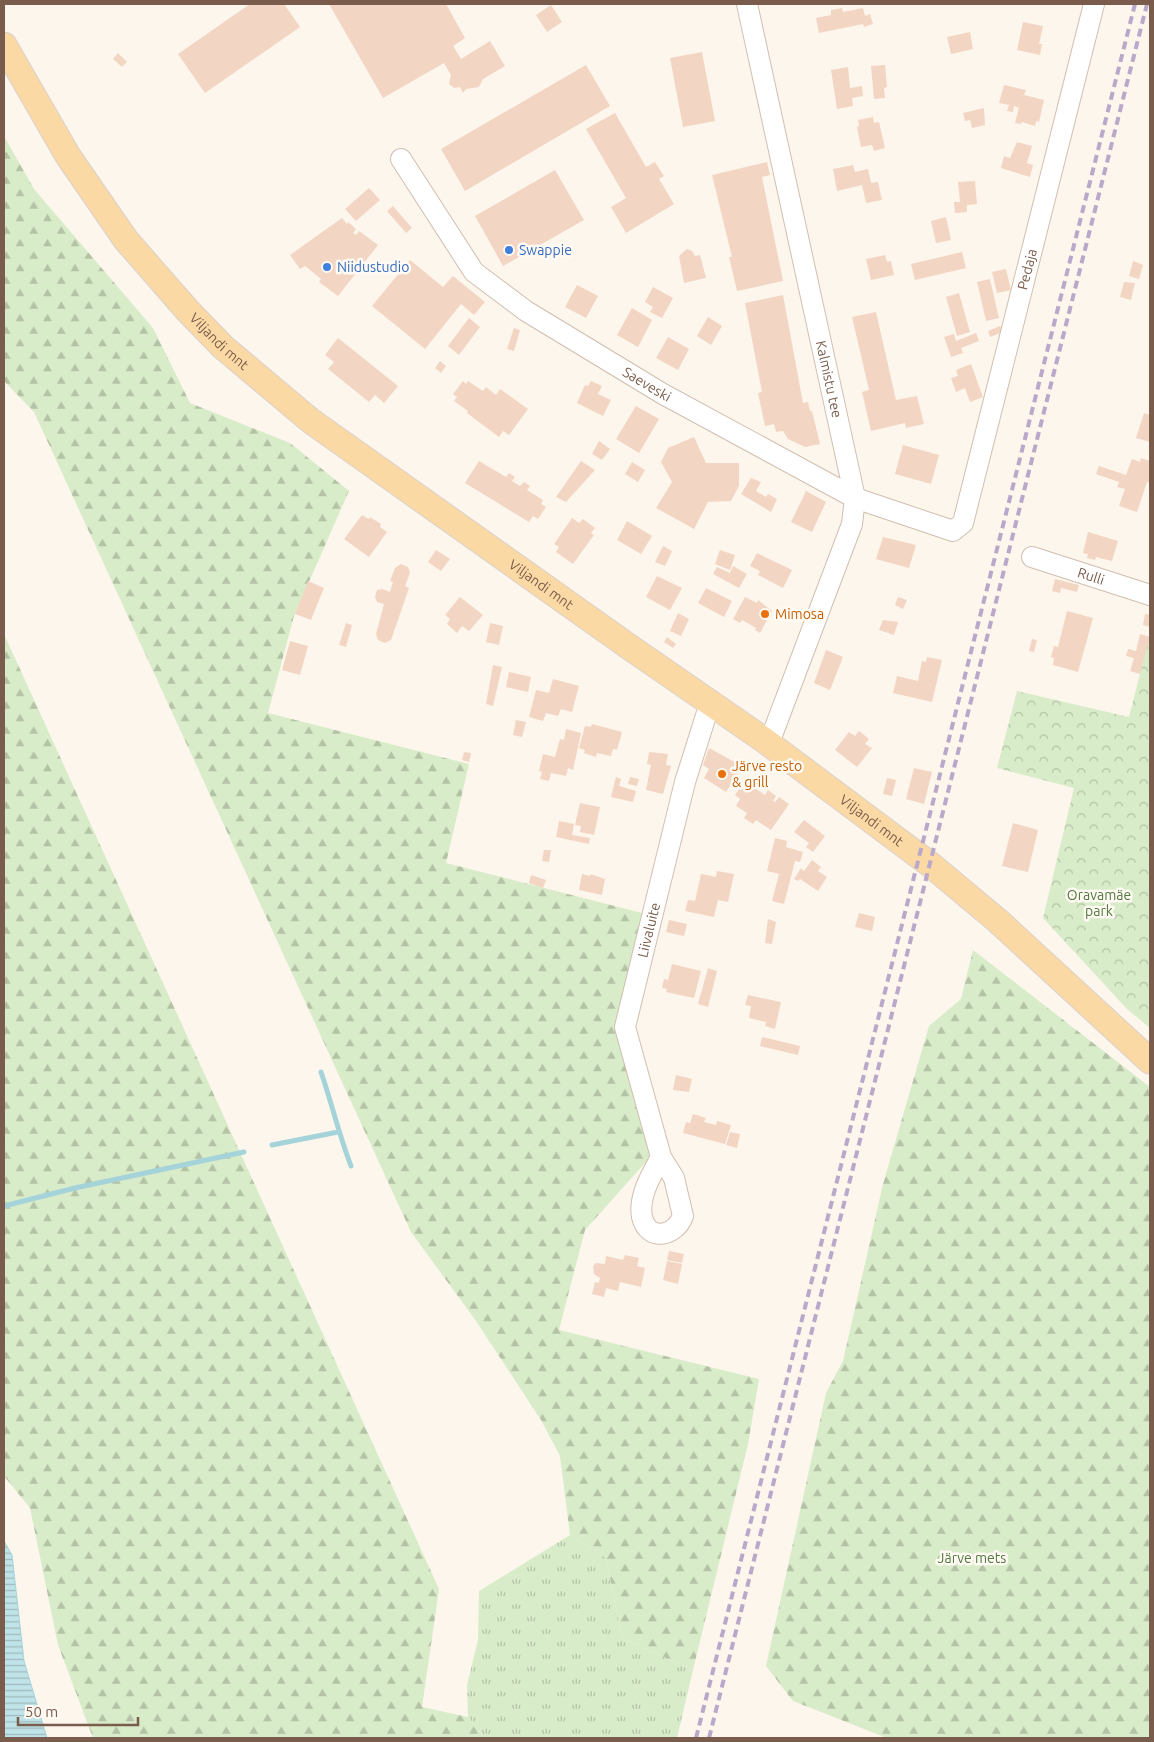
<svg xmlns="http://www.w3.org/2000/svg" width="1154" height="1742" viewBox="0 0 1154 1742" font-family="Ubuntu,sans-serif">
	<style>
		.grass { fill: url(#grass-tufts) }
		.forest { fill: url(#forest-firs) }
		.park { fill: url(#park-crowns) }
		.water { fill: url(#water-rules); stroke: #a5d3da }
		.lines { fill: none; stroke-linecap: round; stroke-linejoin: round }
		.stream { stroke: #a5d3da; stroke-width: 5 }
		.building { fill: #f3d5c3 }
		.minor-casing { stroke: #d1beb0; stroke-width: 22 }
		.major-casing { stroke: #dad1cd; stroke-width: 27 }
		.minor { stroke: #fff; stroke-width: 20 }
		.major { stroke: #fbd9a5; stroke-width: 25 }
		.rail { stroke: #b9a8c9; stroke-width: 4; stroke-dasharray: 8 5; stroke-linecap: butt }
		.shop-dot { fill: #3f7fe0; stroke: #fffaf3; stroke-width: 2 }
		.food-dot { fill: #e8710a; stroke: #fffaf3; stroke-width: 2 }
		.labels { text-anchor: middle; dominant-baseline: central; stroke-width: 5; stroke-linejoin: round; paint-order: stroke }
		.shop-label { font-size: 14px; fill: #366cbe; stroke: #fffaf3; text-anchor: start }
		.street-label { font-size: 14px; fill: #7a5c4d; stroke: #fffaf3 }
		.food-label { font-size: 14px; fill: #c56008; stroke: #fffaf3; text-anchor: start }
		.park-label { font-size: 14px; fill: #537a41; stroke: #fffaf3 }
	</style>
	<defs>
		<pattern id="grass-tufts" width="24" height="20" patternUnits="userSpaceOnUse" patternTransform="scale(1.25)"><rect width="24" height="20" fill="#d8ecc9"/><path d="M3 7l-1-3M5 7V3M7 7l1-3M15 17l-1-3M17 17v-4M19 17l1-3" fill="none" stroke="#b4c2a5"/></pattern>
		<pattern id="forest-firs" width="22" height="20" patternUnits="userSpaceOnUse" patternTransform="scale(1.25)"><rect width="22" height="20" fill="#d8ecc9"/><path d="M5 1l3.5 6h-7zM16 11l3.5 6h-7z" fill="#b4c2a5"/></pattern>
		<pattern id="park-crowns" width="20" height="18" patternUnits="userSpaceOnUse" patternTransform="scale(1.25)"><rect width="20" height="18" fill="#d8ecc9"/><path d="M2 6a3 3 0 1 1 6 0M12 15a3 3 0 1 1 6 0" fill="none" stroke="#b4c2a5"/></pattern>
		<pattern id="water-rules" width="6" height="5" patternUnits="userSpaceOnUse" patternTransform="scale(1.25)"><rect width="6" height="5" fill="#bfe3e8"/><path d="M0 2.5h6" fill="none" stroke="#a0bbbe"/></pattern>
	</defs>
	<rect width="100%" height="100%" fill="#fdf6ec"/>
	<path class="grass" d="M 570,1535 L 606,1558 L 622,1638 L 693,1670 L 677,1738 L 485,1738 L 468,1717 L 467,1685 L 478,1640 L 479,1591 Z"/>
	<path class="forest" d="M 4,136 L 34,189 L 153,328 L 190,403 L 290,443 L 349,491 L 294,616 L 268,713 L 469,764 L 446,863 L 642,913 L 617,1025 L 653,1154 L 585,1230 L 559,1330 L 759,1379 L 748,1444 L 693,1670 L 622,1638 L 606,1558 L 570,1535 L 560,1456 L 541,1420 L 476,1321 L 411,1232 L 34,412 L 4,381 Z
		M 4,634 L 439,1589 L 422,1707 L 468,1717 L 485,1738 L 93,1738 L 58,1645 L 30,1508 L 4,1476 Z
		M 973,950 L 1150,1087 L 1150,1738 L 887,1738 L 793,1701 L 766,1666 L 826,1393 L 843,1361 L 883,1184 L 929,1026 L 961,999 Z"/>
	<path class="park" d="M 1150,634 L 1150,1028 L 1127,1009 L 1043,918 L 1074,788 L 997,768 L 1017,691 L 1129,717 Z"/>
	<path class="water" d="M 4,1541 L 12,1555 L 24,1661 L 47,1738 L 4,1738 Z"/>
	<g class="lines">
		<path class="stream" d="M 321,1072 C 332,1104 339,1135 351,1166
			M 272,1145 L 338,1132
			M 4,1206 L 75,1188 L 244,1152"/>
	</g>
	<path class="building" d="M 250,4 L 284,4 L 300,27 L 205,93 L 178,54 Z
		M 329,4 L 446,4 L 465,38 L 453,46 L 461,59 L 490,41 L 505,66 L 483,79 L 479,87 L 466,89 L 463,93 L 460,87 L 454,88 L 449,84 L 451,75 L 444,63 L 383,98 Z
		M 551,5 L 562,22 L 547,32 L 536,15 Z
		M 842,8 L 843,12 L 863,8 L 865,16 L 870,14 L 873,24 L 864,27 L 863,24 L 819,33 L 816,18 L 831,15 L 831,10 Z
		M 1023,22 L 1043,26 L 1039,44 L 1042,44 L 1040,55 L 1017,50 Z
		M 970,32 L 973,49 L 951,54 L 947,37 Z
		M 702,52 L 715,121 L 683,127 L 670,58 Z
		M 118,53 L 127,62 L 122,67 L 113,59 Z
		M 586,65 L 610,106 L 465,191 L 441,149 Z
		M 885,65 L 887,87 L 884,88 L 885,98 L 874,99 L 871,66 Z
		M 848,67 L 850,88 L 862,86 L 863,96 L 852,98 L 853,106 L 837,109 L 831,70 Z
		M 1004,85 L 1026,90 L 1024,95 L 1044,100 L 1039,122 L 1036,121 L 1035,126 L 1022,122 L 1021,124 L 1015,123 L 1019,108 L 1014,106 L 1013,112 L 1007,111 L 1009,105 L 999,103 Z
		M 984,108 L 985,125 L 972,128 L 970,120 L 965,121 L 963,113 Z
		M 615,113 L 646,167 L 655,162 L 664,176 L 659,179 L 674,204 L 626,233 L 611,207 L 626,198 L 586,129 Z
		M 873,117 L 874,123 L 879,122 L 885,148 L 874,151 L 872,145 L 861,147 L 857,127 L 859,126 L 858,120 Z
		M 1017,142 L 1032,146 L 1027,163 L 1033,165 L 1030,177 L 1001,168 L 1004,156 L 1010,158 Z
		M 767,162 L 770,175 L 762,177 L 783,281 L 737,291 L 729,257 L 732,257 L 712,175 Z
		M 853,165 L 855,172 L 868,169 L 871,183 L 878,182 L 882,200 L 866,203 L 862,185 L 837,191 L 833,169 Z
		M 555,170 L 584,220 L 503,266 L 475,216 Z
		M 975,181 L 977,204 L 967,205 L 967,212 L 955,213 L 954,202 L 960,202 L 958,182 Z
		M 369,188 L 380,200 L 356,221 L 345,209 Z
		M 393,206 L 412,228 L 406,233 L 387,211 Z
		M 946,217 L 951,240 L 936,243 L 931,221 Z
		M 342,218 L 347,224 L 348,222 L 356,229 L 353,233 L 356,235 L 359,231 L 378,245 L 338,296 L 319,282 L 321,279 L 305,266 L 300,269 L 290,255 Z
		M 687,249 L 692,251 L 695,256 L 700,255 L 706,278 L 684,283 L 679,256 Z
		M 962,252 L 966,268 L 915,280 L 911,264 Z
		M 885,255 L 887,262 L 891,261 L 894,275 L 871,280 L 866,259 Z
		M 410,260 L 443,287 L 453,276 L 485,302 L 474,315 L 461,304 L 425,349 L 372,306 Z
		M 1133,261 L 1143,265 L 1139,279 L 1129,276 Z
		M 1006,269 L 1011,290 L 997,293 L 992,272 Z
		M 990,279 L 999,318 L 986,321 L 977,282 Z
		M 1124,282 L 1135,283 L 1131,300 L 1120,297 Z
		M 577,285 L 598,296 L 586,318 L 565,307 Z
		M 653,287 L 673,298 L 662,318 L 650,312 L 653,307 L 645,302 Z
		M 959,293 L 970,332 L 957,336 L 946,297 Z
		M 783,295 L 803,403 L 808,402 L 810,411 L 812,411 L 820,444 L 805,447 L 788,439 L 783,431 L 776,432 L 774,424 L 765,426 L 758,393 L 762,392 L 745,303 Z
		M 632,308 L 652,320 L 638,347 L 617,335 Z
		M 876,312 L 896,400 L 917,396 L 924,424 L 906,428 L 905,423 L 871,431 L 862,392 L 869,390 L 852,317 Z
		M 708,317 L 722,326 L 711,345 L 697,336 Z
		M 469,318 L 480,327 L 459,355 L 448,346 Z
		M 1000,326 L 1003,332 L 990,337 L 988,331 Z
		M 514,328 L 520,330 L 514,351 L 507,349 Z
		M 976,333 L 979,341 L 961,348 L 963,353 L 951,357 L 944,337 L 954,334 L 956,341 Z
		M 668,337 L 689,349 L 678,370 L 656,358 Z
		M 338,338 L 398,386 L 384,403 L 375,395 L 369,402 L 328,369 L 334,362 L 325,355 Z
		M 440,361 L 446,366 L 441,373 L 435,368 Z
		M 971,364 L 983,397 L 970,402 L 965,388 L 956,392 L 951,378 L 958,376 L 956,370 Z
		M 463,381 L 466,384 L 468,381 L 483,391 L 486,387 L 496,395 L 500,389 L 528,409 L 509,435 L 503,431 L 499,437 L 467,413 L 468,411 L 454,401 L 457,397 L 453,394 Z
		M 591,381 L 602,386 L 598,394 L 611,400 L 603,416 L 577,403 L 585,385 L 588,386 Z
		M 636,406 L 659,419 L 639,453 L 616,439 Z
		M 1144,413 L 1150,415 L 1150,442 L 1136,438 Z
		M 694,437 L 706,463 L 739,463 L 739,486 L 731,501 L 708,502 L 694,529 L 656,508 L 672,482 L 661,462 L 668,448 Z
		M 599,441 L 610,449 L 602,460 L 592,454 Z
		M 903,445 L 939,455 L 931,484 L 895,474 Z
		M 1141,458 L 1150,461 L 1150,483 L 1147,482 L 1137,512 L 1119,506 L 1125,489 L 1117,487 L 1119,482 L 1096,474 L 1099,466 L 1126,475 L 1132,459 L 1140,462 Z
		M 479,461 L 506,477 L 509,473 L 515,477 L 512,481 L 520,486 L 524,482 L 530,486 L 527,490 L 543,500 L 541,504 L 546,507 L 538,519 L 533,516 L 529,522 L 465,483 Z
		M 581,461 L 595,470 L 566,502 L 556,497 Z
		M 632,462 L 645,470 L 638,482 L 625,474 Z
		M 751,478 L 761,482 L 756,491 L 766,497 L 768,494 L 777,499 L 771,512 L 741,494 Z
		M 806,491 L 826,502 L 812,532 L 791,522 Z
		M 362,515 L 369,519 L 370,517 L 381,524 L 380,527 L 387,532 L 369,557 L 344,539 Z
		M 572,518 L 579,523 L 583,519 L 595,528 L 591,533 L 594,535 L 573,564 L 556,552 L 559,547 L 554,544 Z
		M 627,521 L 652,536 L 641,554 L 617,540 Z
		M 1088,532 L 1118,541 L 1112,561 L 1096,557 L 1095,560 L 1087,558 L 1088,554 L 1083,553 Z
		M 883,537 L 916,545 L 909,568 L 876,559 Z
		M 663,546 L 672,551 L 665,566 L 655,562 Z
		M 436,550 L 450,559 L 441,571 L 428,562 Z
		M 720,550 L 735,555 L 730,570 L 715,564 Z
		M 757,553 L 792,570 L 783,588 L 758,575 L 760,571 L 750,566 Z
		M 401,564 L 408,567 L 410,573 L 405,586 L 409,588 L 391,640 L 385,643 L 378,640 L 376,634 L 384,604 L 377,602 L 375,597 L 377,590 L 382,589 L 390,592 L 393,582 L 390,581 L 395,568 Z
		M 733,566 L 747,574 L 739,588 L 713,574 L 717,567 L 730,573 Z
		M 657,576 L 682,588 L 670,610 L 646,597 Z
		M 1055,579 L 1079,585 L 1077,592 L 1061,588 L 1060,593 L 1052,591 Z
		M 308,581 L 324,588 L 311,620 L 295,614 Z
		M 706,588 L 732,601 L 724,617 L 698,603 Z
		M 460,597 L 483,615 L 469,631 L 462,626 L 457,633 L 447,624 L 450,619 L 445,615 Z
		M 745,597 L 757,603 L 758,600 L 772,611 L 760,633 L 755,630 L 756,628 L 742,620 L 740,623 L 733,619 Z
		M 898,597 L 907,600 L 903,609 L 895,605 Z
		M 1067,611 L 1093,618 L 1078,672 L 1053,665 L 1054,658 L 1051,657 L 1054,646 L 1058,647 Z
		M 678,613 L 689,619 L 681,636 L 670,631 Z
		M 1145,614 L 1150,615 L 1150,627 L 1143,625 Z
		M 883,620 L 898,622 L 894,635 L 879,630 Z
		M 346,623 L 352,625 L 346,647 L 339,645 Z
		M 490,623 L 503,626 L 499,645 L 486,642 Z
		M 1140,634 L 1150,637 L 1140,674 L 1130,671 L 1134,658 L 1126,656 L 1128,649 L 1136,651 Z
		M 667,637 L 676,644 L 673,648 L 664,642 Z
		M 1032,639 L 1037,640 L 1034,652 L 1029,651 Z
		M 290,641 L 308,646 L 300,675 L 282,670 Z
		M 826,650 L 843,657 L 830,690 L 814,683 Z
		M 927,657 L 942,660 L 932,702 L 893,693 L 897,676 L 918,681 L 922,661 L 926,662 Z
		M 493,665 L 502,667 L 493,706 L 486,704 Z
		M 509,672 L 531,677 L 528,692 L 506,687 Z
		M 553,679 L 579,686 L 572,712 L 561,709 L 558,716 L 546,713 L 543,721 L 529,717 L 536,690 L 549,693 Z
		M 516,720 L 526,722 L 522,737 L 513,735 Z
		M 592,724 L 622,732 L 617,750 L 613,749 L 611,756 L 597,753 L 596,757 L 584,753 L 585,750 L 579,748 L 585,726 L 591,727 Z
		M 566,729 L 581,733 L 573,770 L 568,768 L 566,776 L 551,773 L 549,781 L 540,779 L 542,772 L 539,771 L 543,754 L 555,757 L 560,739 L 564,740 Z
		M 859,731 L 869,739 L 865,744 L 872,748 L 857,767 L 835,750 L 849,732 L 855,736 Z
		M 709,748 L 742,766 L 726,792 L 704,778 L 709,769 L 703,765 Z
		M 464,752 L 471,753 L 469,762 L 462,760 Z
		M 649,752 L 668,754 L 666,765 L 671,766 L 663,794 L 646,790 L 651,765 L 647,764 Z
		M 914,768 L 932,772 L 924,804 L 906,799 Z
		M 616,777 L 621,779 L 619,786 L 636,791 L 633,802 L 611,797 Z
		M 630,777 L 639,779 L 637,786 L 628,784 Z
		M 887,778 L 896,780 L 892,796 L 883,794 Z
		M 742,785 L 748,789 L 750,785 L 765,795 L 768,790 L 776,796 L 773,801 L 775,802 L 779,797 L 789,804 L 771,830 L 756,820 L 753,824 L 744,818 L 747,813 L 736,806 L 740,799 L 735,795 Z
		M 580,803 L 600,807 L 594,835 L 580,832 L 581,826 L 575,825 Z
		M 804,820 L 825,836 L 813,852 L 806,847 L 809,843 L 794,832 Z
		M 559,821 L 574,824 L 572,835 L 590,838 L 589,844 L 556,837 Z
		M 1013,823 L 1038,830 L 1028,872 L 1002,866 Z
		M 775,838 L 787,841 L 786,847 L 803,852 L 800,862 L 795,861 L 784,904 L 772,901 L 779,874 L 767,871 Z
		M 544,850 L 551,850 L 549,862 L 542,861 Z
		M 812,860 L 821,867 L 818,871 L 827,877 L 818,891 L 800,879 L 798,881 L 794,879 L 801,868 L 804,871 Z
		M 717,871 L 734,874 L 728,902 L 718,900 L 714,917 L 685,911 L 688,900 L 695,901 L 701,874 L 716,877 Z
		M 582,874 L 590,876 L 591,874 L 605,879 L 602,895 L 579,890 Z
		M 531,875 L 546,880 L 543,888 L 529,883 Z
		M 859,913 L 875,917 L 872,931 L 855,927 Z
		M 768,919 L 776,922 L 772,944 L 765,943 Z
		M 669,920 L 687,924 L 684,936 L 666,932 Z
		M 672,964 L 701,971 L 694,998 L 666,992 L 667,989 L 662,988 L 664,979 L 668,980 Z
		M 708,968 L 717,971 L 708,1007 L 698,1004 Z
		M 748,995 L 781,1002 L 775,1029 L 765,1026 L 766,1022 L 749,1018 L 751,1006 L 745,1005 Z
		M 762,1037 L 800,1046 L 798,1055 L 760,1046 Z
		M 676,1075 L 692,1079 L 689,1092 L 673,1090 Z
		M 693,1114 L 706,1118 L 704,1122 L 716,1125 L 717,1121 L 731,1125 L 725,1144 L 683,1133 L 686,1122 L 690,1123 Z
		M 730,1132 L 740,1134 L 737,1148 L 726,1145 Z
		M 669,1251 L 684,1254 L 682,1263 L 667,1260 Z
		M 625,1255 L 639,1258 L 637,1266 L 645,1268 L 641,1287 L 620,1282 L 618,1291 L 606,1288 L 604,1297 L 592,1294 L 595,1282 L 599,1283 L 600,1278 L 594,1274 L 593,1266 L 596,1263 L 605,1264 L 606,1256 L 623,1260 Z
		M 667,1261 L 682,1264 L 678,1284 L 663,1280 Z"/>
	<g class="lines">
		<defs>
			<g id="minor">
				<path id="s1" d="M 747,4 L 855,498 L 852,524 L 769,743"/>
				<path id="s2" d="M 401,159 L 474,272 L 526,311 L 663,394 L 855,498 L 953,531 L 963,523 L 1094,4"/>
				<path id="s3" d="M 1032,557 L 1150,595"/>
				<path id="s4" d="M 661,1157 L 674,1178 L 683,1216 C 675,1237 648,1242 642,1217 C 638,1196 652,1174 661,1157 L 625,1027 L 685,782 L 710,703"/>
			</g>
			<g id="major">
				<path id="s5" d="M 4,45 L 68,156 L 126,240 L 188,311 L 223,347 L 311,421 L 628,646 L 764,740 L 931,865 L 998,921 L 1150,1061"/>
			</g>
		</defs>
		<use href="#minor" class="minor-casing"/>
		<use href="#major" class="major-casing"/>
		<use href="#minor" class="minor"/>
		<use href="#major" class="major"/>
		<path class="rail" d="M 696,1738 L 1135,4
			M 709,1738 L 1147,4"/>
	</g>
	<g class="shop-dot">
		<circle cx="509" cy="250" r="5"/>
		<circle cx="327" cy="267" r="5"/>
	</g>
	<g class="food-dot">
		<circle cx="765" cy="614" r="5"/>
		<circle cx="722" cy="774" r="5"/>
	</g>
	<g class="labels">
		<g class="shop-label">
			<text x="519" y="250">Swappie</text>
			<text x="337" y="267">Niidustudio</text>
		</g>
		<g class="street-label">
			<text stroke="none"><textPath href="#s2" startOffset="956">Pedaja</textPath></text>
			<text stroke="none"><textPath href="#s5" startOffset="368">Viljandi mnt</textPath></text>
			<text stroke="none"><textPath href="#s1" startOffset="384">Kalmistu tee</textPath></text>
			<text stroke="none"><textPath href="#s2" startOffset="341">Saeveski</textPath></text>
			<text stroke="none"><textPath href="#s3" startOffset="62">Rulli</textPath></text>
			<text stroke="none"><textPath href="#s5" startOffset="772">Viljandi mnt</textPath></text>
			<text stroke="none"><textPath href="#s5" startOffset="1178">Viljandi mnt</textPath></text>
			<text stroke="none"><textPath href="#s4" startOffset="420">Liivaluite</textPath></text>
		</g>
		<g class="food-label">
			<text x="775" y="614">Mimosa</text>
			<text x="732" y="766">Järve resto<tspan x="732" dy="16">&amp; grill</tspan></text>
		</g>
		<g class="park-label">
			<text x="1099" y="895">Oravamäe<tspan x="1099" dy="16">park</tspan></text>
			<text x="972" y="1558">Järve mets</text>
		</g>
	</g>
	<rect width="1154" height="1742" fill="none" stroke="#7a5c4d" stroke-width="10"/>
	<path d="M18 1717v8h120v-8" fill="none" stroke="#7a5c4d" stroke-width="2.5"/>
	<text x="25" y="1717" font-size="15" fill="#7a5c4d" stroke="#fffaf3" stroke-width="4" paint-order="stroke">50 m</text>
</svg>
